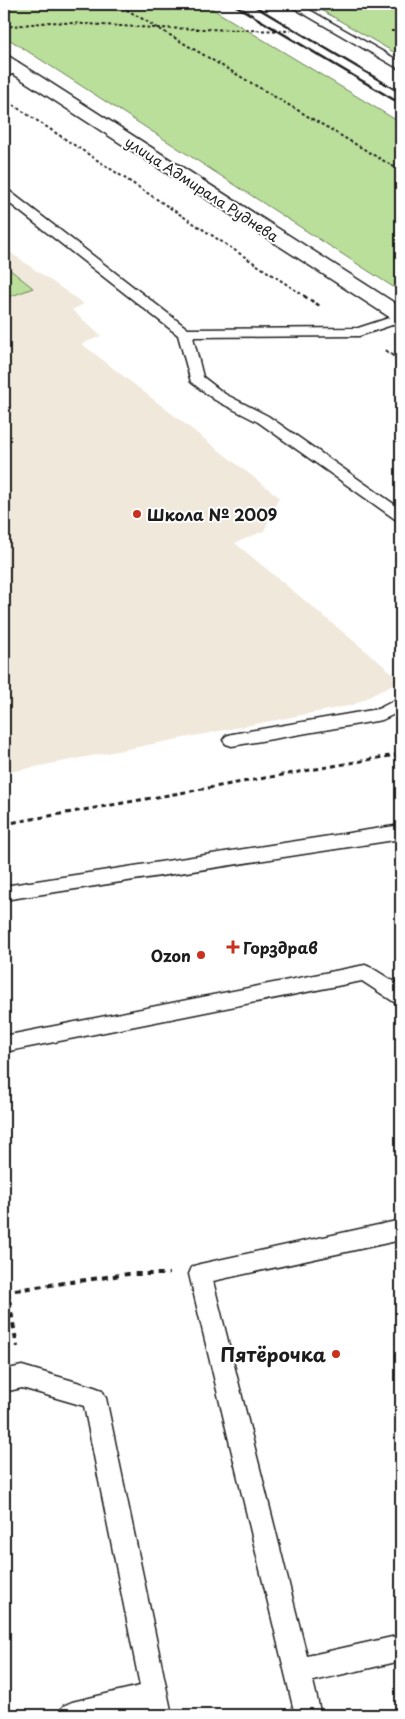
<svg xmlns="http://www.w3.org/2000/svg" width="405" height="1719" viewBox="0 0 405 1719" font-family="'Playpen Sans',sans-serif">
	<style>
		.built { fill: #f0e8da }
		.green { fill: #badf9a; stroke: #6b7e5b }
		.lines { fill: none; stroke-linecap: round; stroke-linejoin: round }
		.lane-casing { stroke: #1c1c1c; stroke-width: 3 }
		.street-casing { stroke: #1c1c1c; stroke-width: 3 }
		.path-far3 { stroke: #1c1c1c; stroke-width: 2; stroke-dasharray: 3 2.5; stroke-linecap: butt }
		.path-far2 { stroke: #1c1c1c; stroke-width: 2.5; stroke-dasharray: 4 3; stroke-linecap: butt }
		.path-far1 { stroke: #1c1c1c; stroke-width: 3; stroke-dasharray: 5 4; stroke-linecap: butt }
		.path { stroke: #1c1c1c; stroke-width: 4; stroke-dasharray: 6 5; stroke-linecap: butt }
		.lane { fill: #fff; fill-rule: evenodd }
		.street { fill: #fff; fill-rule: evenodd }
		.rail { stroke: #1c1c1c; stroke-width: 2.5 }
		.poi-dot { fill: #c8321e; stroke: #fff; stroke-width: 2 }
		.labels { text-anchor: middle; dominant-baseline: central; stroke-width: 4; stroke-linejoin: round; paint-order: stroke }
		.far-street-label { font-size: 14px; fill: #1c1c1c; stroke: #fff }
		.poi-label { font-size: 16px; font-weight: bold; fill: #1c1c1c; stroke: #fff; text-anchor: start }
		.near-poi-label { font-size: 19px; font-weight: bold; fill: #1c1c1c; stroke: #fff; text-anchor: end }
	</style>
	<rect width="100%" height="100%" fill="#fff"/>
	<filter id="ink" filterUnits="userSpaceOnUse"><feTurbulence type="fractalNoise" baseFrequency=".02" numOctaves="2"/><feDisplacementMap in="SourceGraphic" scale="10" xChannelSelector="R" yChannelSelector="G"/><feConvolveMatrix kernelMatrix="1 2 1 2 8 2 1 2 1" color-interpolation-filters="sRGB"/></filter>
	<g filter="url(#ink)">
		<path class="built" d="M 4,248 L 84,304 L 72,310 L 101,336 L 82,344 L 279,497 L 264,531 L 235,543 L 401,680 L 353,705 L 4,773 Z"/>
		<path class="green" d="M 4,4 L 204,4 L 401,123 L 401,292 L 4,36 Z
			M 311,4 L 401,4 L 401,56 L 397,54 Z
			M 4,265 L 33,288 L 4,299 Z"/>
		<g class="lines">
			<defs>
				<path id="lane" d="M 287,4 L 299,4 L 401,62 L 401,70 Z
					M 17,66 L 21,67 L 23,69 L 21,71 L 4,77 L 4,70 Z
					M 4,189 L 8,190 L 188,329 L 358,328 L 401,314 L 401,322 L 359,336 L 193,337 L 203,377 L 225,394 L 268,416 L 401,509 L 401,521 L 395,519 L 258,422 L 215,400 L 191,382 L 178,335 L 4,199 Z
					M 401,697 L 401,711 L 382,720 L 232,746 L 226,744 L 223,740 L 226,736 L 232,734 L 378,709 Z
					M 401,825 L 401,839 L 4,900 L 4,886 Z
					M 365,965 L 372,968 L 401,986 L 401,1004 L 394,1002 L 362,981 L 4,1052 L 4,1036 Z
					M 401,1220 L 401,1240 L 213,1281 L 307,1656 L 401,1635 L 401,1661 L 313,1681 L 321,1715 L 295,1715 L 189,1274 L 192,1267 L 200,1264 Z
					M 22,1366 L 94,1387 L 102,1390 L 106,1398 L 172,1715 L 146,1715 L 145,1712 L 129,1715 L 59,1715 L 63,1706 L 72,1702 L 140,1686 L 84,1406 L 22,1388 L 4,1392 L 4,1370 Z"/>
				<path id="street" d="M 4,56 L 10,57 L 401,307 L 401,322 L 394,320 L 4,68 Z"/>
			</defs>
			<use href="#lane" class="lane-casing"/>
			<use href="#street" class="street-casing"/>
			<path class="path-far3" d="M 117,4 L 401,171
				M 4,27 L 51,22 L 155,28 L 290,31
				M 391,31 L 401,31
				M 4,99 L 306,297"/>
			<path class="path-far2" d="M 304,296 L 320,306
				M 385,350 L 401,361"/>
			<path class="path-far1" d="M 4,824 L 401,754"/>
			<path class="path" d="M 4,1269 L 17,1347
				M 4,1290 L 8,1291 L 128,1274 L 169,1274"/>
			<use href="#lane" class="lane"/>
			<use href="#street" class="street"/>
			<path class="rail" d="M 233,4 L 401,104
				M 251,4 L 401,93"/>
		</g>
	</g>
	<g class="poi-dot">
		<circle cx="137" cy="514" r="5"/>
		<path d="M230.5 939.5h5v5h5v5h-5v5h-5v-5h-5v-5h5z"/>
		<circle cx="201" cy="955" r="5"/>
		<circle cx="336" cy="1354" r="5"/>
	</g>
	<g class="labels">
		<g class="far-street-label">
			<text transform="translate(202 189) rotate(33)">улица Адмирала Руднева</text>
		</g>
		<g class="poi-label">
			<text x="147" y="514">Школа № 2009</text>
			<text x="243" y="947">Горздрав</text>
			<text x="191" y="955" text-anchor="end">Ozon</text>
		</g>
		<g class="near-poi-label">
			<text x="326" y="1354">Пятёрочка</text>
		</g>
	</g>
	<rect width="405" height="1719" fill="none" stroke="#fff" stroke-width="20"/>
	<rect x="10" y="10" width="385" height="1699" fill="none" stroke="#1c1c1c" stroke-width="2" filter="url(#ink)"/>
</svg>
